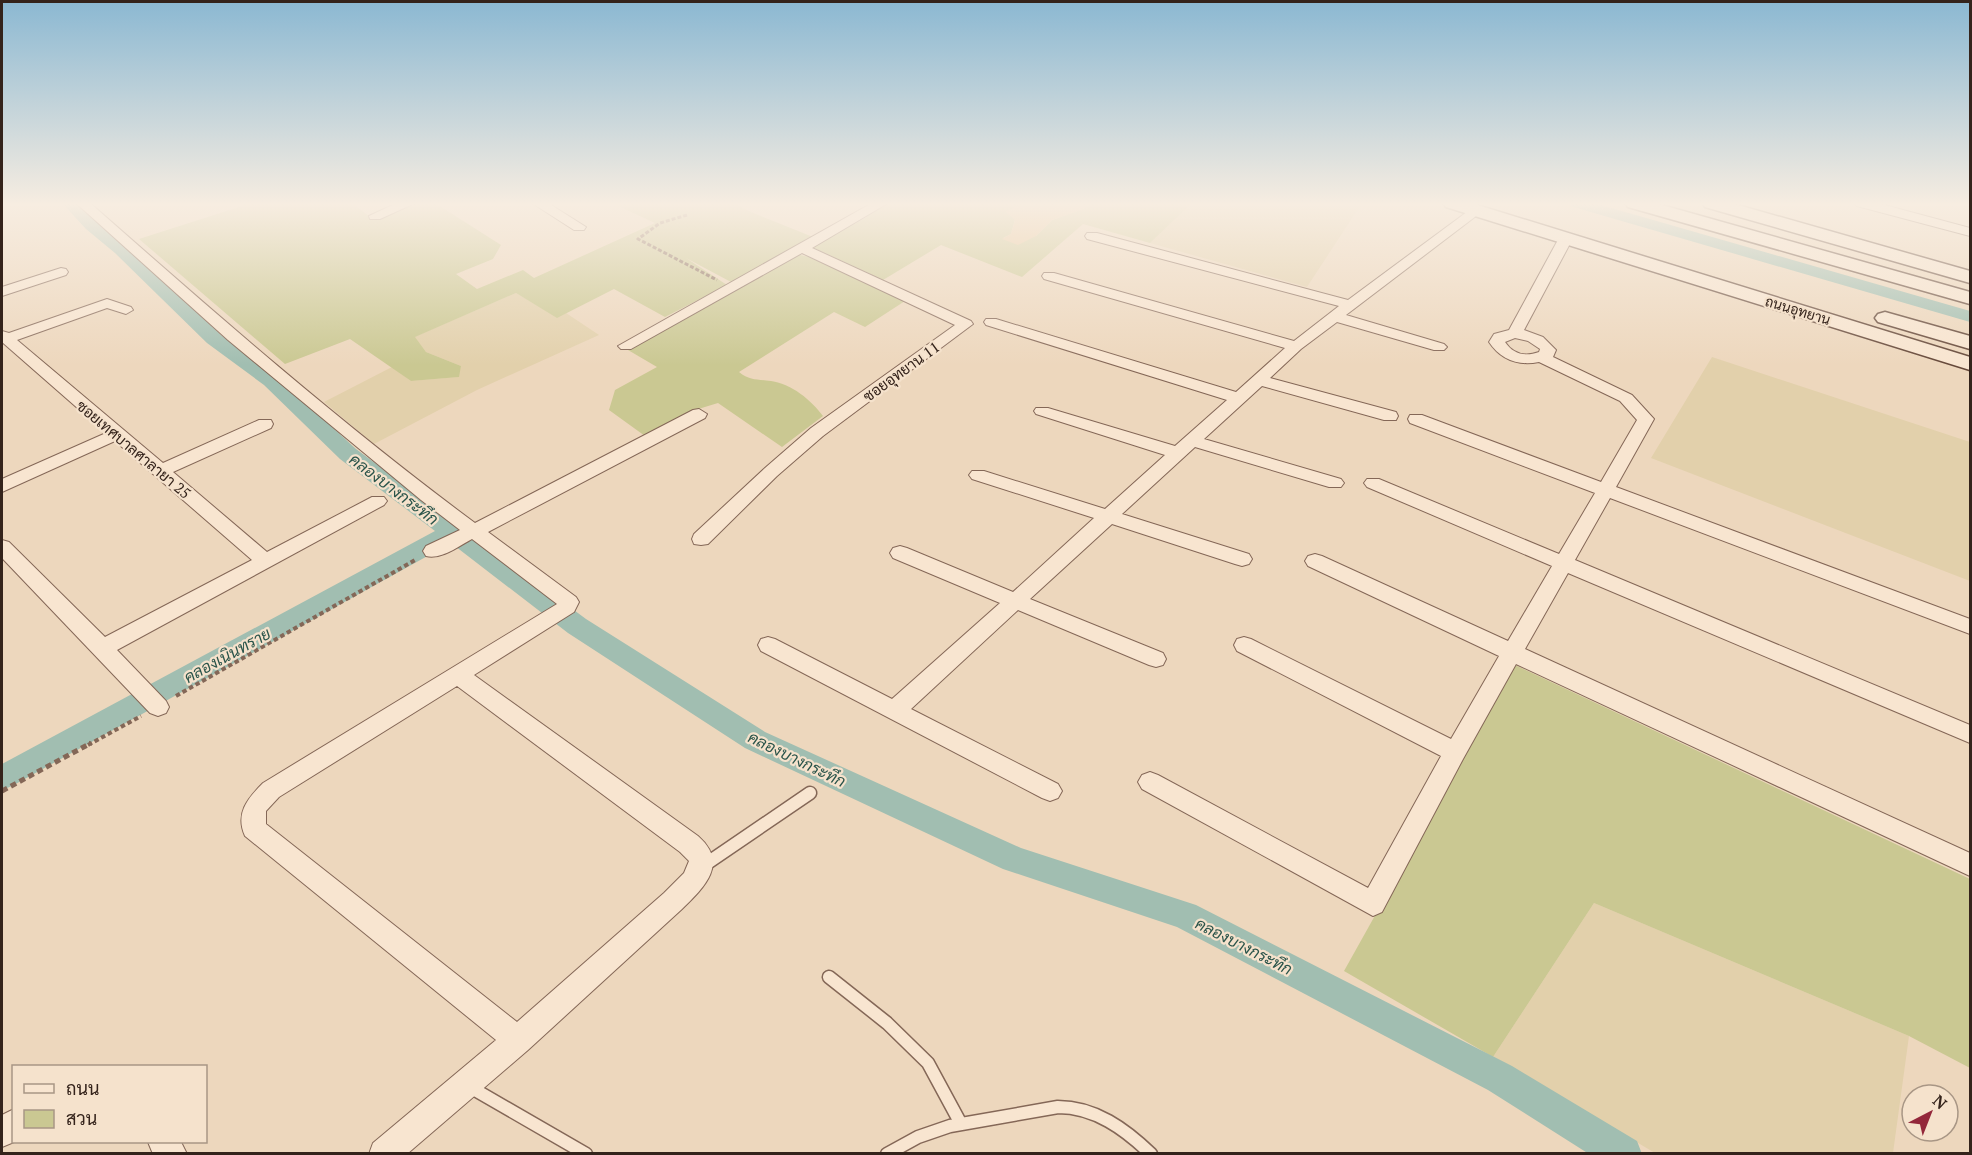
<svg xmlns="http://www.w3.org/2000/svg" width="1972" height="1155" viewBox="0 0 1972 1155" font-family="'PT Serif',Sarabun,serif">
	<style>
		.farmland { fill: #e2d0ab }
		.green { fill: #cac892 }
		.sand { fill: #e9c79a }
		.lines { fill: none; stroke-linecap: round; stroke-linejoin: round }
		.canal { fill: #a1beb1; fill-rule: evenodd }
		.lane-casing { stroke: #846757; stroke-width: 15 }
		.street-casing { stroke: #846757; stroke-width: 2 }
		.secondary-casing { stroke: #66493a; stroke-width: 3 }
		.path-far2 { stroke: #846757; stroke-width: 3; stroke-dasharray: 4 2; stroke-linecap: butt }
		.path-far1 { stroke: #846757; stroke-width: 4; stroke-dasharray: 4.5 3; stroke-linecap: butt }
		.path { stroke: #846757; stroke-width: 5; stroke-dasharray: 6 4; stroke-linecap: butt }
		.lane { stroke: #f8e5d0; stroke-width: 12 }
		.street { fill: #f8e5d0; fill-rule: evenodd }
		.secondary { fill: #f8e5d0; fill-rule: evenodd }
		.labels { text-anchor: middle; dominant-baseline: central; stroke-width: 4.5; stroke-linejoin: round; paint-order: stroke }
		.far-street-label { font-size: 14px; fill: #34231b; stroke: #f5e2cc }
		.street-label { font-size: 15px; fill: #34231b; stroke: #f5e2cc }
		.water-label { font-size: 16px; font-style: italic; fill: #2a544a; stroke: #f5e2cc }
	</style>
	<rect width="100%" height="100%" fill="#edd7bd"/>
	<path class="farmland" d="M 1192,203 L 1362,203 L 1307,287 L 1150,243 Z
		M 516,293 L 557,317 L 566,313 L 599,335 L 477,390 L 374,444 L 324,402 L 392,367 L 411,381 L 458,377 L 461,366 L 426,352 L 414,337 Z
		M 1712,357 L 1970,442 L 1970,581 L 1651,458 Z
		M 1594,903 L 1909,1036 L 1893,1153 L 1655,1153 L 1493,1057 Z"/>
	<path class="green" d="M 239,203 L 352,203 L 370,217 L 409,203 L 435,203 L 501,245 L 493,259 L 456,274 L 477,289 L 523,270 L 534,278 L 655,223 L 616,205 L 620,203 L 734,203 L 751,212 L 813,237 L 731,282 L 686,258 L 727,285 L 665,317 L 614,289 L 557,318 L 516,293 L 415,337 L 426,352 L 461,366 L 459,377 L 411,381 L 350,339 L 285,364 L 139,239 L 242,206 Z
		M 886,203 L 1038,203 L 1007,213 L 1015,219 L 1011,234 L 1003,238 L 1036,236 L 1052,220 L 1083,209 L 1091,203 L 1192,203 L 1150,243 L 1083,224 L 1022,277 L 941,245 L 883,280 L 812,247 L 867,217 L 868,213 Z
		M 796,254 L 809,257 L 905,301 L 865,327 L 834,312 L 739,372 C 750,381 758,379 771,381 C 792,384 811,400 823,416 L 782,447 L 718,403 L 695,410 L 645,436 L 609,410 L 615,390 L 657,367 L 628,350 Z
		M 1515,665 L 1970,879 L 1970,1068 L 1909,1036 L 1594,903 L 1493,1057 L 1344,971 Z"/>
	<path class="sand" d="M 1038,203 L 1091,203 L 1083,209 L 1052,220 L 1036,236 L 1018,245 L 1002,239 L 1011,234 L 1015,220 L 1006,212 L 1014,207 Z"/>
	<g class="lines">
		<path class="canal" d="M 62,203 L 79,203 L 221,335 L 278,377 L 356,449 L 586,619 L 765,732 L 1021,848 L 1196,905 L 1512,1066 L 1637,1141 L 1642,1154 L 1589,1154 L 1488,1090 L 1177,927 L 1003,869 L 745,748 L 568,633 L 451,543 L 12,786 L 2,790 L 2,764 L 435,531 L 340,459 L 264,385 L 207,343 L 115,253 L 86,229 Z
			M 1568,203 L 1594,203 L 1970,311 L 1970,322 L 1570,206 Z"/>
		<defs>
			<path id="lane" d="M 703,866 L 810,793
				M 829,977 L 887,1023 L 928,1063 L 961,1124
				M 470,1087 L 586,1154
				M 887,1154 L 918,1137 L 950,1126 L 1058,1107 C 1095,1107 1125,1129 1151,1154"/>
			<path id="street" d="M 76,203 L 90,203 C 215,313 341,424 475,523 L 693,410 L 699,409 L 707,414 L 705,418 L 488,532 L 576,597 L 579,602 L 574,612 L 474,675 L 698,836 C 729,863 705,887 682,909 L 528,1050 L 407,1154 L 369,1154 L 373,1143 L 496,1040 L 245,836 C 235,814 247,799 263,783 L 557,604 L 472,539 C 459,546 441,560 426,556 L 423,551 L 426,546 L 460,530 L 421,500 L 228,340 ZM 457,686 L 680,852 L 689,861 L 684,873 L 664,893 L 517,1022 L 266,824 L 266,811 L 279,797 Z
				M 397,203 L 415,203 L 380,219 L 370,219 L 369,216 Z
				M 532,203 L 548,203 L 586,227 L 584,230 L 574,230 Z
				M 872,203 L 888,203 L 812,248 L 971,321 L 973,324 L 823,436 L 777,476 L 708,544 L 701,545 L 694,544 L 692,539 L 694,534 L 765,468 L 811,428 L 955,325 L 802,253 L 631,349 L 621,349 L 618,346 Z
				M 1855,203 L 1877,203 L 1970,228 L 1970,236 L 1857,206 Z
				M 1475,206 L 1480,207 L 1481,210 L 1480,213 L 1346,315 L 1444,344 L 1447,347 L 1444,350 L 1434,350 L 1337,322 L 1301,349 L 1270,378 L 1396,412 L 1398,416 L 1396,420 L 1384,420 L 1262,386 L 1204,439 L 1341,479 L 1344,483 L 1341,487 L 1329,487 L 1195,447 L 1122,514 L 1249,554 L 1252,559 L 1249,564 L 1242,566 L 1235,564 L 1112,524 L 1030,599 L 1163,653 L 1166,659 L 1163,665 L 1156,667 L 1149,665 L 1018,610 L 911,709 L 1058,784 L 1062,791 L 1058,798 L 1050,801 L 1042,798 L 761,651 L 758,645 L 761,639 L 768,637 L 775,639 L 892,699 L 1000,603 L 893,558 L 890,553 L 893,548 L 900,546 L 907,548 L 1013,592 L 1094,518 L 972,479 L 969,475 L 972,471 L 984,471 L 1105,509 L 1165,455 L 1036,414 L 1034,411 L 1036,408 L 1048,408 L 1175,446 L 1227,400 L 986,325 L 984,322 L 986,319 L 996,319 L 1236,392 L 1285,348 L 1044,279 L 1042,276 L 1044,273 L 1054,273 L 1294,341 L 1339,306 L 1087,239 L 1085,236 L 1087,233 L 1097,233 L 1348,300 Z
				M 1566,234 L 1573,238 L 1524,330 L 1543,337 L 1556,350 L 1553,357 L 1632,395 L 1654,419 L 1616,487 L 1970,619 L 1970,634 L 1610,498 L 1575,560 L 1970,725 L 1970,743 L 1568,573 L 1525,649 L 1970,853 L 1970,876 L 1516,664 L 1463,759 L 1382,912 L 1373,916 L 1142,789 L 1138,782 L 1142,775 L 1150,772 L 1158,775 L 1368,888 L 1441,756 L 1237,651 L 1234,645 L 1237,639 L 1244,637 L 1251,639 L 1451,739 L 1499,656 L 1308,566 L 1305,561 L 1308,556 L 1315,554 L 1322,556 L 1508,641 L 1552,566 L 1367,487 L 1364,483 L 1367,479 L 1379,479 L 1559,554 L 1595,493 L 1410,423 L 1408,419 L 1410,415 L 1422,415 L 1601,482 L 1637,420 L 1620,401 L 1539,362 C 1518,366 1501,360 1489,342 L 1494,334 L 1509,330 L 1559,238 ZM 1515,338 L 1528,341 L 1540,349 L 1539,352 C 1525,357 1513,354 1505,342 Z
				M 61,268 L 66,269 L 68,272 L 66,275 L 2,296 L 2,287 Z
				M 107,299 L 131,307 L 133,310 L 126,314 L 107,308 L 17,340 L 163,463 L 259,420 L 271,420 L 273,424 L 271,428 L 173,472 L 267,552 L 372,497 L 384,497 L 387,501 L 384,505 L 117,650 L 166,701 L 169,707 L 166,713 L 158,716 L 150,713 L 2,558 L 2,540 L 9,542 L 105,637 L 252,560 L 115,441 L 2,492 L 2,479 L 106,433 L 2,342 L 2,331 L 9,333 Z
				M 14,1109 L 14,1142 L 2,1147 L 2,1115 Z
				M 148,1142 L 181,1142 L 187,1154 L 153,1154 Z"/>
			<path id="secondary" d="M 1443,203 L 1471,203 L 1970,357 L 1970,370 L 1446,207 Z
				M 1625,203 L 1655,203 L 1970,292 L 1970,304 L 1628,207 Z
				M 1702,203 L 1731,203 L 1970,271 L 1970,283 L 1705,207 Z
				M 1885,312 L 1970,336 L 1970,349 L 1878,322 L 1875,318 L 1878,314 Z"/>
		</defs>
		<use href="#lane" class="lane-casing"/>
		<use href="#street" class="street-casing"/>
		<use href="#secondary" class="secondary-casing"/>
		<path class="path-far2" d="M 687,215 L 660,223 L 638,239 L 717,280"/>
		<path class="path-far1" d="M 176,696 L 417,559
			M 88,745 L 141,716"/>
		<path class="path" d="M 2,791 L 91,743"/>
		<use href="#lane" class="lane"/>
		<use href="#street" class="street"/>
		<use href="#secondary" class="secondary"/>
	</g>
	<linearGradient id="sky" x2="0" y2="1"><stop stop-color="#8bb8d2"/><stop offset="0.56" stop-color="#f7ede1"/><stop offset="1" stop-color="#f7ede1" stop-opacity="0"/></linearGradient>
	<rect width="1972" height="365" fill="url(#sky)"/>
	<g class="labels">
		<g class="far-street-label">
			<text transform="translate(1798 310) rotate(17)">ถนนอุทยาน</text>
		</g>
		<g class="street-label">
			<text transform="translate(901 371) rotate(-36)">ซอยอุทยาน 11</text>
			<text transform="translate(134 449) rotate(40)">ซอยเทศบาลศาลายา 25</text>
		</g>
		<g class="water-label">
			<text transform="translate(394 489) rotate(37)">คลองบางกระทึก</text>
			<text transform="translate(227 655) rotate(-29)">คลองเนินทราย</text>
			<text transform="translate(797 759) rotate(26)">คลองบางกระทึก</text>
			<text transform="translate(1244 946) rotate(27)">คลองบางกระทึก</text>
		</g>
	</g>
	<rect width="1972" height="1155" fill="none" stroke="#34231b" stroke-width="6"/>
	<rect x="12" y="1065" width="195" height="78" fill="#f5e2cc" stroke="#a89685" stroke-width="1.5"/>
	<rect x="24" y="1084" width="30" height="9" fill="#f8e5d0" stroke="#a89685" stroke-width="1.5"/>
	<text x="66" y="1095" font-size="18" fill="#34231b">ถนน</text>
	<rect x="24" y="1110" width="30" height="18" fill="#cac892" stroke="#a89685" stroke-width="1.5"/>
	<text x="66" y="1125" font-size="18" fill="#34231b">สวน</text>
	<g transform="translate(1930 1113) rotate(42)"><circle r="28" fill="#f5e2cc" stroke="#a89685" stroke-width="1.5"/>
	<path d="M0-4.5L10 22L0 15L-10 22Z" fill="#93273a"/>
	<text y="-9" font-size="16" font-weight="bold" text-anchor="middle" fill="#34231b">N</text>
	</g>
</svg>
